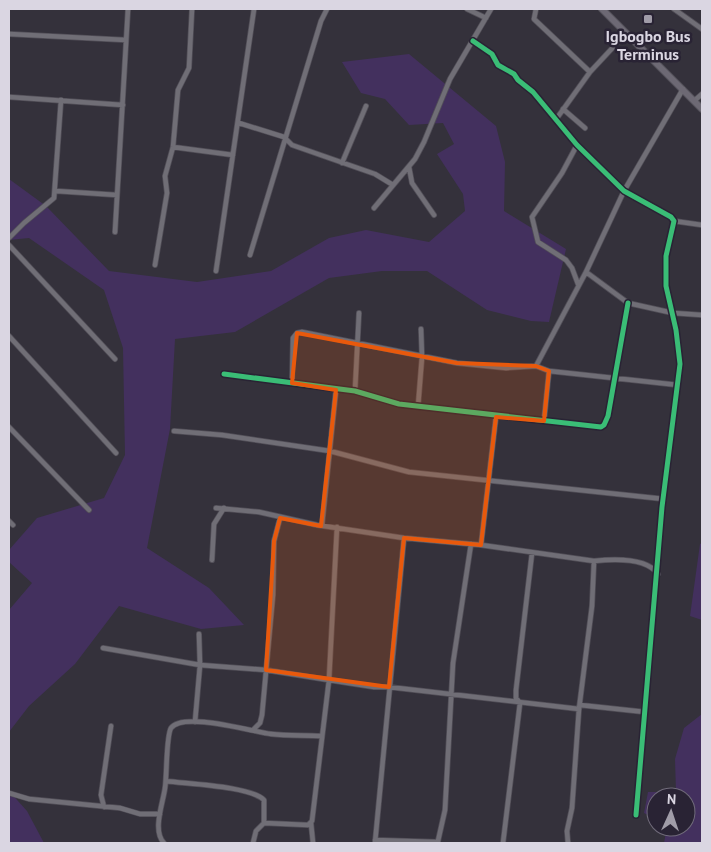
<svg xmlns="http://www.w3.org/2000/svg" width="711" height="852" viewBox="0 0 711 852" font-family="'PT Sans',sans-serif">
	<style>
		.green { fill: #43305e }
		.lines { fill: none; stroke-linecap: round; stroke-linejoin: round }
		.minor-casing { stroke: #524f58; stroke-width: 6 }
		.secondary-casing { stroke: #524f58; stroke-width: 8 }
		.minor { stroke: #706e76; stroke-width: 4.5 }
		.secondary { stroke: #6d6974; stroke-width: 6 }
		.cycleway-casing { stroke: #292334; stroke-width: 8 }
		.cycleway { stroke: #3abd76; stroke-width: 5 }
		.marked { fill: #e8590c; fill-opacity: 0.2; stroke: #e8590c; stroke-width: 4; stroke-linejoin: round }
		.poi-dot { fill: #a09ca8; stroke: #292334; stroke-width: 2 }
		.labels { text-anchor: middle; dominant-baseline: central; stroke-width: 5; stroke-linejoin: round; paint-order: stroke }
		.poi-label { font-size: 16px; font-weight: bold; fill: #dad6e2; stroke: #292334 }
	</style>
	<rect width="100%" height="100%" fill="#34313b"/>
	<path class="green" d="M 409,54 L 496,126 L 505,162 L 504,211 L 566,249 L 549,322 L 531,321 L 487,310 L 427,271 L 382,271 L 329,278 L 235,332 L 175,339 L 170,429 L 147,548 L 209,588 L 244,625 L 201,629 L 119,606 L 75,664 L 29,706 L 9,732 L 9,610 L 32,583 L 9,562 L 9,550 L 37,518 L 104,498 L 125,455 L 123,348 L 104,290 L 29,238 L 9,240 L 9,179 L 46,206 L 109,271 L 197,282 L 271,271 L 329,238 L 366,230 L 429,242 L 465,211 L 463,194 L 437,154 L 454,144 L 443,123 L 409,125 L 385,99 L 361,93 L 342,62 Z
		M 702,543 L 702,620 L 690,616 L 700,544 Z
		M 702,714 L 702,843 L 664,843 L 667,827 L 686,827 L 686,797 L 656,797 L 656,819 L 644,813 L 648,792 L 676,792 L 675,759 L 684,728 Z
		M 9,791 L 27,811 L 44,843 L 9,843 Z"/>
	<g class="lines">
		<defs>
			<path id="minor" d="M 467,9 L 486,18
				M 536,9 L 534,19 L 590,72 L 557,118
				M 674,9 L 702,29
				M 9,34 L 126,40
				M 473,41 L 492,54 L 498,65 L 514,74 L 518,80 L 533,92 L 577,145 L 624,191 L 671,217 L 674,221 L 666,256 L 666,286 L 676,330 L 680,364 L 662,507 L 636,815
				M 590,72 L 618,42
				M 9,97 L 123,105
				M 694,101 L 702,94
				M 563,109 L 585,128
				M 239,123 L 284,137 L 292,145 L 375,174 L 393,185
				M 577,145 L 562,173 L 532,217 L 538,242 L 566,260 L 572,268 L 578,284
				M 173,147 L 233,155
				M 342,163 L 366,106
				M 409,167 L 412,183 L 434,215
				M 56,191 L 117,195
				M 374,208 L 415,159 L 424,142 L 450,79 L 491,9
				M 674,221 L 702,225
				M 115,232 L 128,9
				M 9,238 L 24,223 L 54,198 L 61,100
				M 9,245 L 115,359
				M 250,255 L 321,21 L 327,9
				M 155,265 L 167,193 L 165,176 L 173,147 L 178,90 L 189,68 L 192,9
				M 216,271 L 254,9
				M 586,272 L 628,303 L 673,313 L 702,315
				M 9,336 L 116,453
				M 536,366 L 586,272 L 624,191 L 683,89
				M 549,371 L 678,385
				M 224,374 L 355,391 L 399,404 L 601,427 L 604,425 L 608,416 L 628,303
				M 292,383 L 293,338 L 297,333 L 302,332 L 457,363 L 506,368 L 536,366 L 549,371 L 544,421
				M 355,391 L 359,313
				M 418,407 L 422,357 L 421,329
				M 9,427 L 89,510
				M 174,431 L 222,435 L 330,451 L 409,472 L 664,499
				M 216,508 L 259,512 L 317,525 L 404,538 L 481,545 L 594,561 C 613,559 646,557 658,574
				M 9,521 L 13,525
				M 322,525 L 336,390
				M 481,545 L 496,417
				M 212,560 L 214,524 L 224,508
				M 103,648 L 200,665 L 266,670 L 329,680 L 337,527
				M 580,705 L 645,712
				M 195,722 L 200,665 L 199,634
				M 253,730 L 260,723 L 262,715 L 273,595 L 274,541 L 280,518
				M 166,781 C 187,784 250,786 264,800 L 264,823
				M 9,793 L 29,799 L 120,808 L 140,814 L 160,814
				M 104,807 L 101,795 L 111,726
				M 311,823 L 313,843
				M 375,840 L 438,842
				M 438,841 L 445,810 L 453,663 L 471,544
				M 164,843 C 152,831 163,803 165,788 C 167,776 166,736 171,728 C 183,711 253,732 271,734 C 288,736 304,735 321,736
				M 253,843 L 256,831 L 264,823 L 308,825 L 312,821 L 329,680 L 374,687 L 389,687 L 579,709
				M 375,843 L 404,538
				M 503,843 L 520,703 L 516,698 L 516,690 L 532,553
				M 568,843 L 567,831 L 572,808 L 579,709 L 592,606 L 594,561"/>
			<path id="secondary" d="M 602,9 L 702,109"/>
		</defs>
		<use href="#minor" class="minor-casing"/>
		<use href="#secondary" class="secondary-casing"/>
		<use href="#minor" class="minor"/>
		<use href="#secondary" class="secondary"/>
		<defs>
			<path id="cycleway" d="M 473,41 L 492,54 L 498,65 L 514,74 L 518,80 L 533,92 L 577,145 L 624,191 L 671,217 L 674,221 L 666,256 L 666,286 L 676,330 L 680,364 L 662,507 L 636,815
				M 224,374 L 355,391 L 399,404 L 601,427 L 604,425 L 608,416 L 628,303"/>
		</defs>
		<use href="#cycleway" class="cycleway-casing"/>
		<use href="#cycleway" class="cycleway"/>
	</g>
	<path class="marked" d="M 297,333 L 457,363 L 536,366 L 549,371 L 544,421 L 496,417 L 481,545 L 404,538 L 389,687 L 266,670 L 274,541 L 280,518 L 321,526 L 336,390 L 292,383 Z"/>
	<rect class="poi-dot" x="643" y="14" width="10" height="10" rx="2.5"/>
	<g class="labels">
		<g class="poi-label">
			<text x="648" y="36">Igbogbo Bus<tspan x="648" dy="18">Terminus</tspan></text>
		</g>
	</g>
	<rect width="711" height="852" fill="none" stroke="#dad6e2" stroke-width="20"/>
	<g transform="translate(671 812) rotate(3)"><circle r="24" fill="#292334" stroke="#706b7a"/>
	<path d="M0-4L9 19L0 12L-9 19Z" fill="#a09ca8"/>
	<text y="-8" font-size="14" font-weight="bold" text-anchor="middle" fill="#dad6e2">N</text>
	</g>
</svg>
